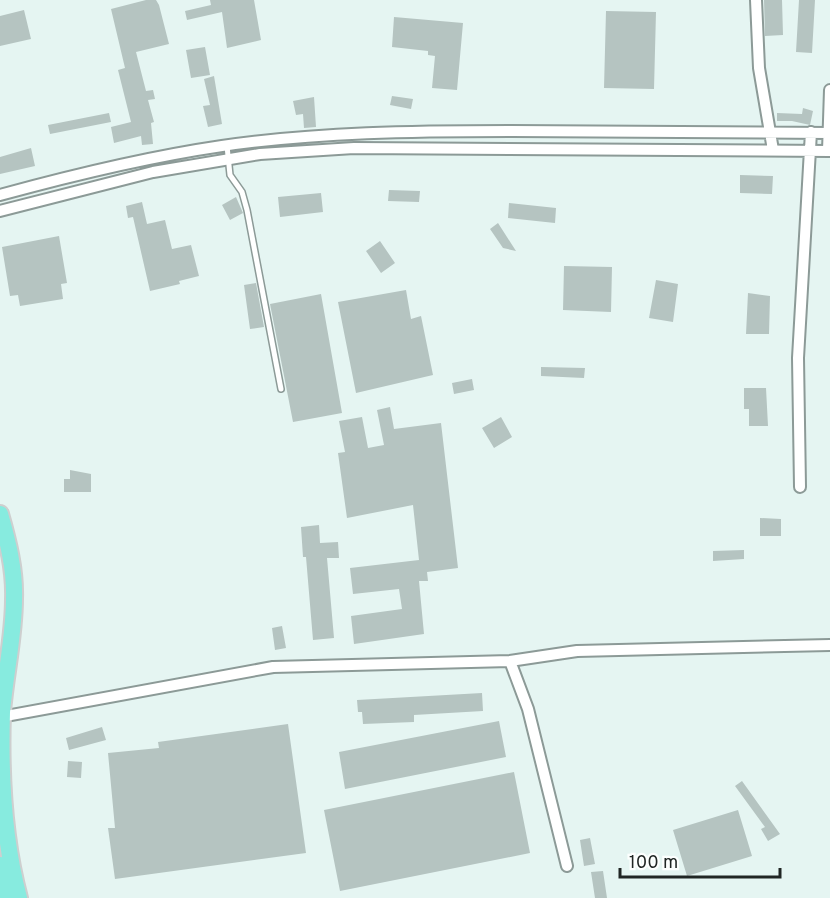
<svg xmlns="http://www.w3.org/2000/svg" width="830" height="898" viewBox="0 0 830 898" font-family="Overpass,sans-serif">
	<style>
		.building { fill: #b5c4c1 }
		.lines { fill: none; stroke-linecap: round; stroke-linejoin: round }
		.service-casing { stroke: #8c9a97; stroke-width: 8 }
		.minor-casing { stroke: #8c9a97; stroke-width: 14 }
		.primary-casing { stroke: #cecfcf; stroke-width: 20 }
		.service { stroke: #fff; stroke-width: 5 }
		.minor { stroke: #fff; stroke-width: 10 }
		.primary { stroke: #87ebdf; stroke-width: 16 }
	</style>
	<rect width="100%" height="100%" fill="#e5f5f2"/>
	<path class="building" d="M 146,0 L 156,0 L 159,5 L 169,44 L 136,52 L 146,91 L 153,90 L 155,99 L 148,100 L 154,122 L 151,123 L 153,144 L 142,145 L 141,136 L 114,143 L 111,127 L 131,122 L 118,70 L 125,68 L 111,9 Z
		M 210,0 L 254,0 L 261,40 L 227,48 L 222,12 L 187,20 L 185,11 L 211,5 Z
		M 764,0 L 782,0 L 783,35 L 765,36 Z
		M 799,0 L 815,0 L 812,53 L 796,52 Z
		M 24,10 L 31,39 L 0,46 L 0,16 Z
		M 606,11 L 656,12 L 654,89 L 604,88 Z
		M 394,17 L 463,23 L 457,90 L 432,88 L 435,56 L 428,55 L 428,51 L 392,47 Z
		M 205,47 L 210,75 L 191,78 L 186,50 Z
		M 214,76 L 222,124 L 208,127 L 203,106 L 210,105 L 204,79 Z
		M 392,96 L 413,99 L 411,109 L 390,105 Z
		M 314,97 L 316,127 L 304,128 L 303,114 L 296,115 L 293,101 Z
		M 803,108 L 813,111 L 810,125 L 792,121 L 777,121 L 777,113 L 802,114 Z
		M 109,113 L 111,122 L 50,134 L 48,125 Z
		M 31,148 L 35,166 L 0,174 L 0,157 Z
		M 740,175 L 773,176 L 772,194 L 740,193 Z
		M 389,190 L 420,191 L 419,202 L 388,201 Z
		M 321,193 L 323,212 L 280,217 L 278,197 Z
		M 236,197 L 243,213 L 230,220 L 222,205 Z
		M 142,202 L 147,224 L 165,220 L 172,249 L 191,245 L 199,276 L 179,281 L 180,284 L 150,291 L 133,217 L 128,218 L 126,206 Z
		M 509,203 L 556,208 L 555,223 L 508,218 Z
		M 498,223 L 516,251 L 503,248 L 490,229 Z
		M 59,236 L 67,283 L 61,284 L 63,299 L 20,306 L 18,295 L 10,296 L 2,247 Z
		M 380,241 L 395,263 L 381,273 L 366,251 Z
		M 564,266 L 612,267 L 611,312 L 563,310 Z
		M 656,280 L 678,284 L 673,322 L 649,318 Z
		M 256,283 L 264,327 L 250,329 L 244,285 Z
		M 406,290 L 411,319 L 421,316 L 433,375 L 356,393 L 338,302 Z
		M 748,293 L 770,296 L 769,334 L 746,334 Z
		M 321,294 L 342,413 L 293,422 L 270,304 Z
		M 541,367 L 585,368 L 584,378 L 541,376 Z
		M 472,379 L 474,390 L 454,394 L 452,383 Z
		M 744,388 L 766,388 L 768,426 L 749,426 L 749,409 L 744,409 Z
		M 390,407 L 394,429 L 441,423 L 458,568 L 427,572 L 428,581 L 419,581 L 424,634 L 354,644 L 351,616 L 402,609 L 399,589 L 353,594 L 350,568 L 419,560 L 413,505 L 347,518 L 338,453 L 345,452 L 339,421 L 362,417 L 368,448 L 384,445 L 377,410 Z
		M 501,417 L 512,437 L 494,448 L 482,428 Z
		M 70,470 L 91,474 L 91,492 L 64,492 L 64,479 L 70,479 Z
		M 760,518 L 781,519 L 781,536 L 760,536 Z
		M 319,525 L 320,543 L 338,542 L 339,558 L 327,558 L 334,638 L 313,640 L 306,557 L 303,557 L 301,527 Z
		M 744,550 L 744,559 L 713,561 L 713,551 Z
		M 282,626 L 286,648 L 275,650 L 272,628 Z
		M 482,693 L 483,711 L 414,715 L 414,722 L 363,724 L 362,712 L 358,712 L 357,700 Z
		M 499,721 L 506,757 L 345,789 L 339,752 Z
		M 288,724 L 306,853 L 115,879 L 108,828 L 115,828 L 108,753 L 159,748 L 158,742 Z
		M 102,727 L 106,740 L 69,750 L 66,738 Z
		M 68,761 L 82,762 L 81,778 L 67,777 Z
		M 514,772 L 530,853 L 340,891 L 324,810 Z
		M 742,781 L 780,834 L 768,841 L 761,829 L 765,827 L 735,786 Z
		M 738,810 L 752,856 L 687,876 L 673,830 Z
		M 590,838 L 595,864 L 584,866 L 580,840 Z
		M 603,871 L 607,898 L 595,898 L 591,872 Z"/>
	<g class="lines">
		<defs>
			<path id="service" d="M 227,146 L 230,175 L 242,192 L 247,210 L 281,389"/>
			<path id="minor" d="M 756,0 L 759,68 L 773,150
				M 828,151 L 830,90
				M 0,195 C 73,175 147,157 222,146 C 318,132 415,131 512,131 C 618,131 724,132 830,133
				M 0,211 L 153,172 L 260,154 L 354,148 L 830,151
				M 800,487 L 798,358 L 811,132
				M 510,661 L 528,709 L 567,866
				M 0,717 L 273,667 L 510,661 L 577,651 L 830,645"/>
			<path id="primary" d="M 0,514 C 8,542 15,570 14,599 C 14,637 5,675 2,712 C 0,774 3,838 19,898
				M 0,865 L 7,898"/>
		</defs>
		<use href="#service" class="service-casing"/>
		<use href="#minor" class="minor-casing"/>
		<use href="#primary" class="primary-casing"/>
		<use href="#service" class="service"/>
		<use href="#minor" class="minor"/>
		<use href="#primary" class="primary"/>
	</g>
	<path d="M620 868v9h160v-9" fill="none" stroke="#202624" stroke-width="3"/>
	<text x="629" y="868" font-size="18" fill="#202624" stroke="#fcfffe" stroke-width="4.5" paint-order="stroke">100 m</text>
</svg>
